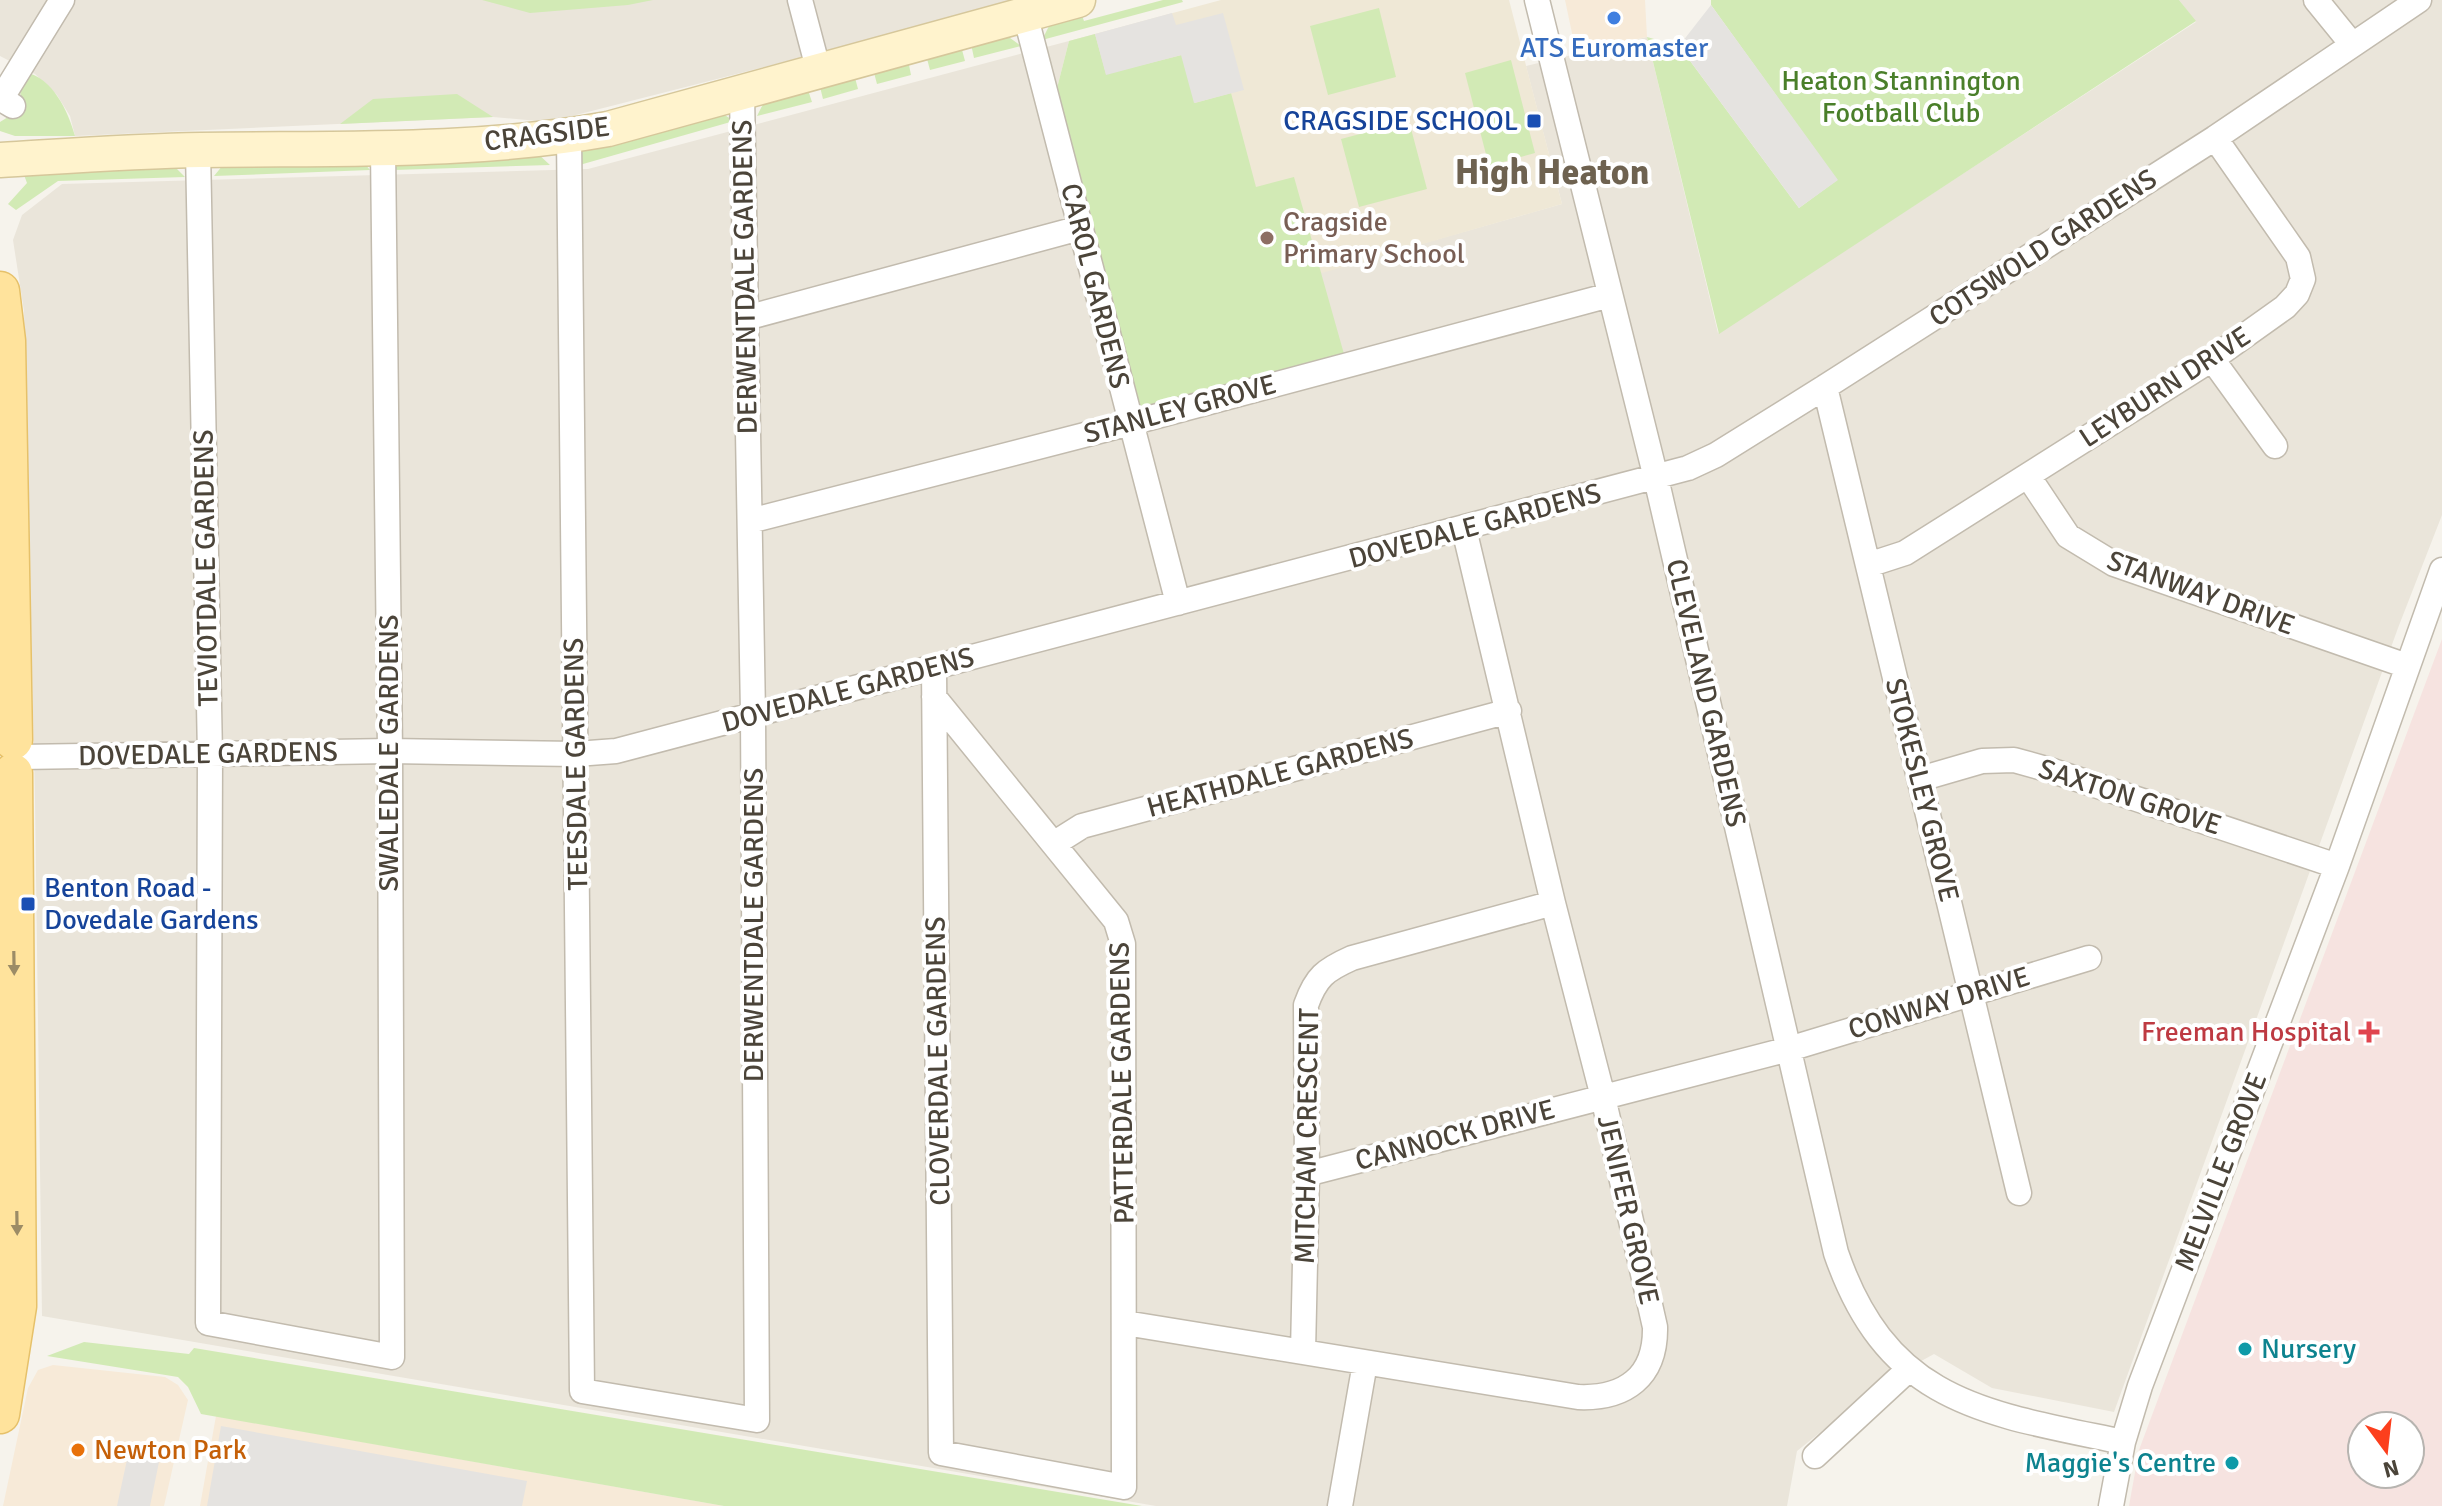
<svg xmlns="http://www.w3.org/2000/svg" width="2442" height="1506" viewBox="0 0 2442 1506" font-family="Signika,sans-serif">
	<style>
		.residential { fill: #eae5da }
		.commercial { fill: #f7ead8 }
		.education { fill: #efe8d6 }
		.medical { fill: #f6e3e0; fill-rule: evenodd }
		.green { fill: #d2eab5 }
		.parking { fill: #e5e3e0 }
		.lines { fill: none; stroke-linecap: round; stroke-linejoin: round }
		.street-casing { stroke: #c2bbae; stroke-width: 27 }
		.secondary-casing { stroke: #d6c79b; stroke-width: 37 }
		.primary-casing { stroke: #e6c16a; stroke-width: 41 }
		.street { stroke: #fff; stroke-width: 24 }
		.secondary { stroke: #fff3cd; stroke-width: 34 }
		.primary { stroke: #ffe39c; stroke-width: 38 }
		.oneway { fill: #9c8c66 }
		.shop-dot { fill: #3f7fe0; stroke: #fff; stroke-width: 3 }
		.transit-dot { fill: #1a4fb4; stroke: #fff; stroke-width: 3 }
		.education-dot { fill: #8d6e63; stroke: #fff; stroke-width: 3 }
		.health-dot { fill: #e0444e; stroke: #fff; stroke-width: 3 }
		.culture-dot { fill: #0f9aa8; stroke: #fff; stroke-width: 3 }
		.food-dot { fill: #e8710a; stroke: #fff; stroke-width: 3 }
		.labels { text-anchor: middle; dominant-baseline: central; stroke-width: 8; stroke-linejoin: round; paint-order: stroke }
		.shop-label { font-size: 28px; fill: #366cbe; stroke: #fff }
		.park-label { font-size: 28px; fill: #4a7f2a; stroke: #fff }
		.transit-label { font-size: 28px; fill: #164399; stroke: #fff; text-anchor: end }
		.street-label { font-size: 28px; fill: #4b4439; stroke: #fff }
		.education-label { font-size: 28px; fill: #785e54; stroke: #fff; text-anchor: start }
		.health-label { font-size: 28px; fill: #be3a42; stroke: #fff; text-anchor: end }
		.culture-label { font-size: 28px; fill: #0d838f; stroke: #fff; text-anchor: start }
		.food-label { font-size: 28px; fill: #c56008; stroke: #fff; text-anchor: start }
		.district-label { font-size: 36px; font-weight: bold; fill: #6e6250; stroke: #fff }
	</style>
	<rect width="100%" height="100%" fill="#f6f3ec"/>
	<path class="residential" d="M 0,0 L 1027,0 L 572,116 L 538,121 L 493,117 L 75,136 L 70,116 L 57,95 L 35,74 L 0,56 Z
		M 2179,0 L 2442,0 L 2442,515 L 2398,628 L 2114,1412 L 1992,1388 L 1934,1354 L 1883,1382 L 1797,1451 L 1787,1506 L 1156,1506 L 42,1316 L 35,800 L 24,311 L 13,240 L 22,215 L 62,184 L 588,169 L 1069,41 L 1055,96 L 1322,272 L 1562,204 L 1526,66 L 1647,37 L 1718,333 L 2196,22 Z"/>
	<path class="commercial" d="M 1565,0 L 1645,0 L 1647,37 L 1576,52 Z
		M 53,1365 L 165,1377 L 178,1385 L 188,1400 L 164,1506 L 3,1506 L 28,1388 L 38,1370 Z
		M 216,1416 L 724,1506 L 200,1506 Z"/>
	<path class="education" d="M 1221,0 L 1509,0 L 1562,204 L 1322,273 L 1069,41 Z"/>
	<path class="medical" d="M 2442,639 L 2442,1506 L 2129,1506 L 2139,1450 ZM 2362,1426 L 2410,1426 L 2410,1474 L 2362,1474 Z"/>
	<path class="green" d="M 482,0 L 653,0 L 628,5 L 530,13 Z
		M 1163,0 L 1182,0 L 1183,2 L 1042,40 L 1050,24 L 1081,13 L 1084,21 Z
		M 1711,0 L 2179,0 L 2196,21 L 1719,334 L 1647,37 L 1679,46 L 1799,208 L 1837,180 L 1711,5 Z
		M 1379,8 L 1396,77 L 1328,95 L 1310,26 Z
		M 1095,34 L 1106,74 L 1182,55 L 1195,103 L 1231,93 L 1256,187 L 1294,177 L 1344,354 L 1136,412 L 1055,96 L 1069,41 Z
		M 1006,35 L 1021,46 L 974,58 L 971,44 Z
		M 961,46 L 965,61 L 930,70 L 926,55 Z
		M 908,60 L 911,75 L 877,84 L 873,69 Z
		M 1511,60 L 1535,153 L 1489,166 L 1465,73 Z
		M 25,72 C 53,78 68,111 75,136 L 15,136 L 0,131 L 0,122 L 8,117 L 16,117 L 24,106 C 19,93 18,85 25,72 Z
		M 854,74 L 858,89 L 823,99 L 819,83 Z
		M 807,87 L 812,102 L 757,116 L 765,100 Z
		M 457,94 L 493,117 L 340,124 L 373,99 Z
		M 720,112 L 734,121 L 576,166 L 580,149 Z
		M 1409,121 L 1427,189 L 1359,207 L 1341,139 Z
		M 537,153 L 550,165 L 394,170 L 398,164 Z
		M 365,164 L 370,170 L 214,176 L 223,165 Z
		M 173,165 L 185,177 L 58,181 L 16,210 L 8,204 L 27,183 L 24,175 Z
		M 84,1342 L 189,1354 L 194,1348 L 1142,1506 L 724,1506 L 201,1414 L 188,1387 L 178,1377 L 47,1356 Z"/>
	<path class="parking" d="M 1711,5 L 1838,180 L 1799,208 L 1679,46 Z
		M 1172,13 L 1176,25 L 1223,13 L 1244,90 L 1194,103 L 1181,55 L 1106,75 L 1095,34 Z
		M 221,1426 L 527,1481 L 522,1506 L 207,1506 Z
		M 128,1455 L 159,1462 L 150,1506 L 117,1506 Z"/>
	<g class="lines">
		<defs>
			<path id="street" d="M 800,0 L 819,72
				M 1537,0 L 1656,478 L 1836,1253 C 1888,1404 1985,1413 2123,1442
				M 2316,0 L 2351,43
				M 1025,14 L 1178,603
				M 13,106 L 1,99 L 62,0
				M 569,136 L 582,1391 L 757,1420 L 753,714 L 742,94
				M 198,150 L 210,755 L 208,1323 L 392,1357 L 390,751 L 383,149
				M 746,318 L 1080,228
				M 2212,359 L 2275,446
				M 1825,387 L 2019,1193
				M 2028,476 L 2068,536 L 2114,564 L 2407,666
				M 750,521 L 1131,423 L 1610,295
				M 1868,565 L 1905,553 L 2212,359 L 2285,307 L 2297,294 L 2303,279 L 2298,257 L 2215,138
				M 934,669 L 941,1453 L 1124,1487 L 1123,944 L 1116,921 L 934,697
				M 20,757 L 390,751 L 576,754 L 616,751 L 1688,468 L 1716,455 L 1825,387 L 2215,138 L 2419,0
				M 1920,779 L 1982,761 L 2014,760 L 2050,770 L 2337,866
				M 1055,843 L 1082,826 L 1509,711
				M 1307,1174 L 1789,1049 L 2089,958
				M 1125,1323 L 1578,1397 C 1625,1399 1656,1377 1655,1327 L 1603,1097 L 1553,903 L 1464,529
				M 1303,1352 L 1307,1174 L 1306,1005 C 1316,977 1325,970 1352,958 L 1553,903
				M 1815,1456 L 1909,1369
				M 1340,1506 L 1365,1363
				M 2111,1506 L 2123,1442 L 2140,1386 L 2337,866 L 2442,570"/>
			<path id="secondary" d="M 0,160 C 67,156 134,151 201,150 C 336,148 474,153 608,129 L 1078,0"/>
			<path id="primary" d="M 0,291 L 6,341 L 13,740
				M 0,1414 L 17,1306 L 13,773"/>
		</defs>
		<use href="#street" class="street-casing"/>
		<use href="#secondary" class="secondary-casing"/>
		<use href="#primary" class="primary-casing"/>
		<use href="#street" class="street"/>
		<use href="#secondary" class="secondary"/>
		<use href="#primary" class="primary"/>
	</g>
	<defs><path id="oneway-solid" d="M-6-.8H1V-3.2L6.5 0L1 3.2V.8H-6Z" transform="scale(2)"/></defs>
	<g class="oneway">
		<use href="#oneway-solid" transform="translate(14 963) rotate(89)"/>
		<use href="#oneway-solid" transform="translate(17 1223) rotate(89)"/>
	</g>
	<circle class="shop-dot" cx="1614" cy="18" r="8"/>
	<g class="transit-dot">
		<rect x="1526" y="113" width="16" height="16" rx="4"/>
		<rect x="20" y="896" width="16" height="16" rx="4"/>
	</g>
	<circle class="education-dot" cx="1267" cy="238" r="8"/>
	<path class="health-dot" d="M2365 1020h8v8h8v8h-8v8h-8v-8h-8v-8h8z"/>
	<g class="culture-dot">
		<circle cx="2245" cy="1349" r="8"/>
		<circle cx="2232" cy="1463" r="8"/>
	</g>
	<circle class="food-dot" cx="78" cy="1450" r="8"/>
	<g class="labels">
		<g class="shop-label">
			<text x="1614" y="48">ATS Euromaster</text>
		</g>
		<g class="park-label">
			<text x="1901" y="81">Heaton Stannington<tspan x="1901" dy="32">Football Club</tspan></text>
		</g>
		<g class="transit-label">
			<text x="1518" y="121">CRAGSIDE SCHOOL</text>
			<text x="44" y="888" text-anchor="start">Benton Road -<tspan x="44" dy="32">Dovedale Gardens</tspan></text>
		</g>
		<g class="street-label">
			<text transform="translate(547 134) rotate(-7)">CRAGSIDE</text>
			<text transform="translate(2043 248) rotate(-33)">COTSWOLD GARDENS</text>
			<text transform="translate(745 277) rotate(-91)">DERWENTDALE GARDENS</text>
			<text transform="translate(1095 286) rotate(76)">CAROL GARDENS</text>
			<text transform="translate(2165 387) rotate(-33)">LEYBURN DRIVE</text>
			<text transform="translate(1180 409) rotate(-15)">STANLEY GROVE</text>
			<text transform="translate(1475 526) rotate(-15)">DOVEDALE GARDENS</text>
			<text transform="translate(206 568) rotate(-91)">TEVIOTDALE GARDENS</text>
			<text transform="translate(2201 593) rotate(20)">STANWAY DRIVE</text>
			<text transform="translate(848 690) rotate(-15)">DOVEDALE GARDENS</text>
			<text transform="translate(1706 693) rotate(77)">CLEVELAND GARDENS</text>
			<text transform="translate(389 753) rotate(-90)">SWALEDALE GARDENS</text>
			<text transform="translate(208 754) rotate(-1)">DOVEDALE GARDENS</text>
			<text transform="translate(576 764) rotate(-91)">TEESDALE GARDENS</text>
			<text transform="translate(1280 773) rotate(-15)">HEATHDALE GARDENS</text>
			<text transform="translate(1922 790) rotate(76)">STOKESLEY GROVE</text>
			<text transform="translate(2130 797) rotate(18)">SAXTON GROVE</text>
			<text transform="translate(754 925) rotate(-90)">DERWENTDALE GARDENS</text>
			<text transform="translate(1939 1003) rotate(-17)">CONWAY DRIVE</text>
			<text transform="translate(938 1061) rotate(-91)">CLOVERDALE GARDENS</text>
			<text transform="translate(1122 1083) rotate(-91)">PATTERDALE GARDENS</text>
			<text transform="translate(1455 1135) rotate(-15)">CANNOCK DRIVE</text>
			<text transform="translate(1307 1136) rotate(-89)">MITCHAM CRESCENT</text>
			<text transform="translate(2221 1172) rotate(-69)">MELVILLE GROVE</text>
			<text transform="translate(1628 1210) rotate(77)">JENIFER GROVE</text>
		</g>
		<g class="education-label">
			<text x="1283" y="222">Cragside<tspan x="1283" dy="32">Primary School</tspan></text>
		</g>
		<g class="health-label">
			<text x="2351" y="1032">Freeman Hospital</text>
		</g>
		<g class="culture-label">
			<text x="2261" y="1349">Nursery</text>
			<text x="2216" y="1463" text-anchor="end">Maggie's Centre</text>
		</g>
		<g class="food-label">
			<text x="94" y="1450">Newton Park</text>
		</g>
		<g class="district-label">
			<text x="1552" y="172">High Heaton</text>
		</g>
	</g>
	<g transform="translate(2386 1450) rotate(165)"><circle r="38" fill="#ffffff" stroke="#b7b4b0" stroke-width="2"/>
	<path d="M0-6L14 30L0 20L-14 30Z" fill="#fc3f1d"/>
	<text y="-12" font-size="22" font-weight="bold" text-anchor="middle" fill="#4b4439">N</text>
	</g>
</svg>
